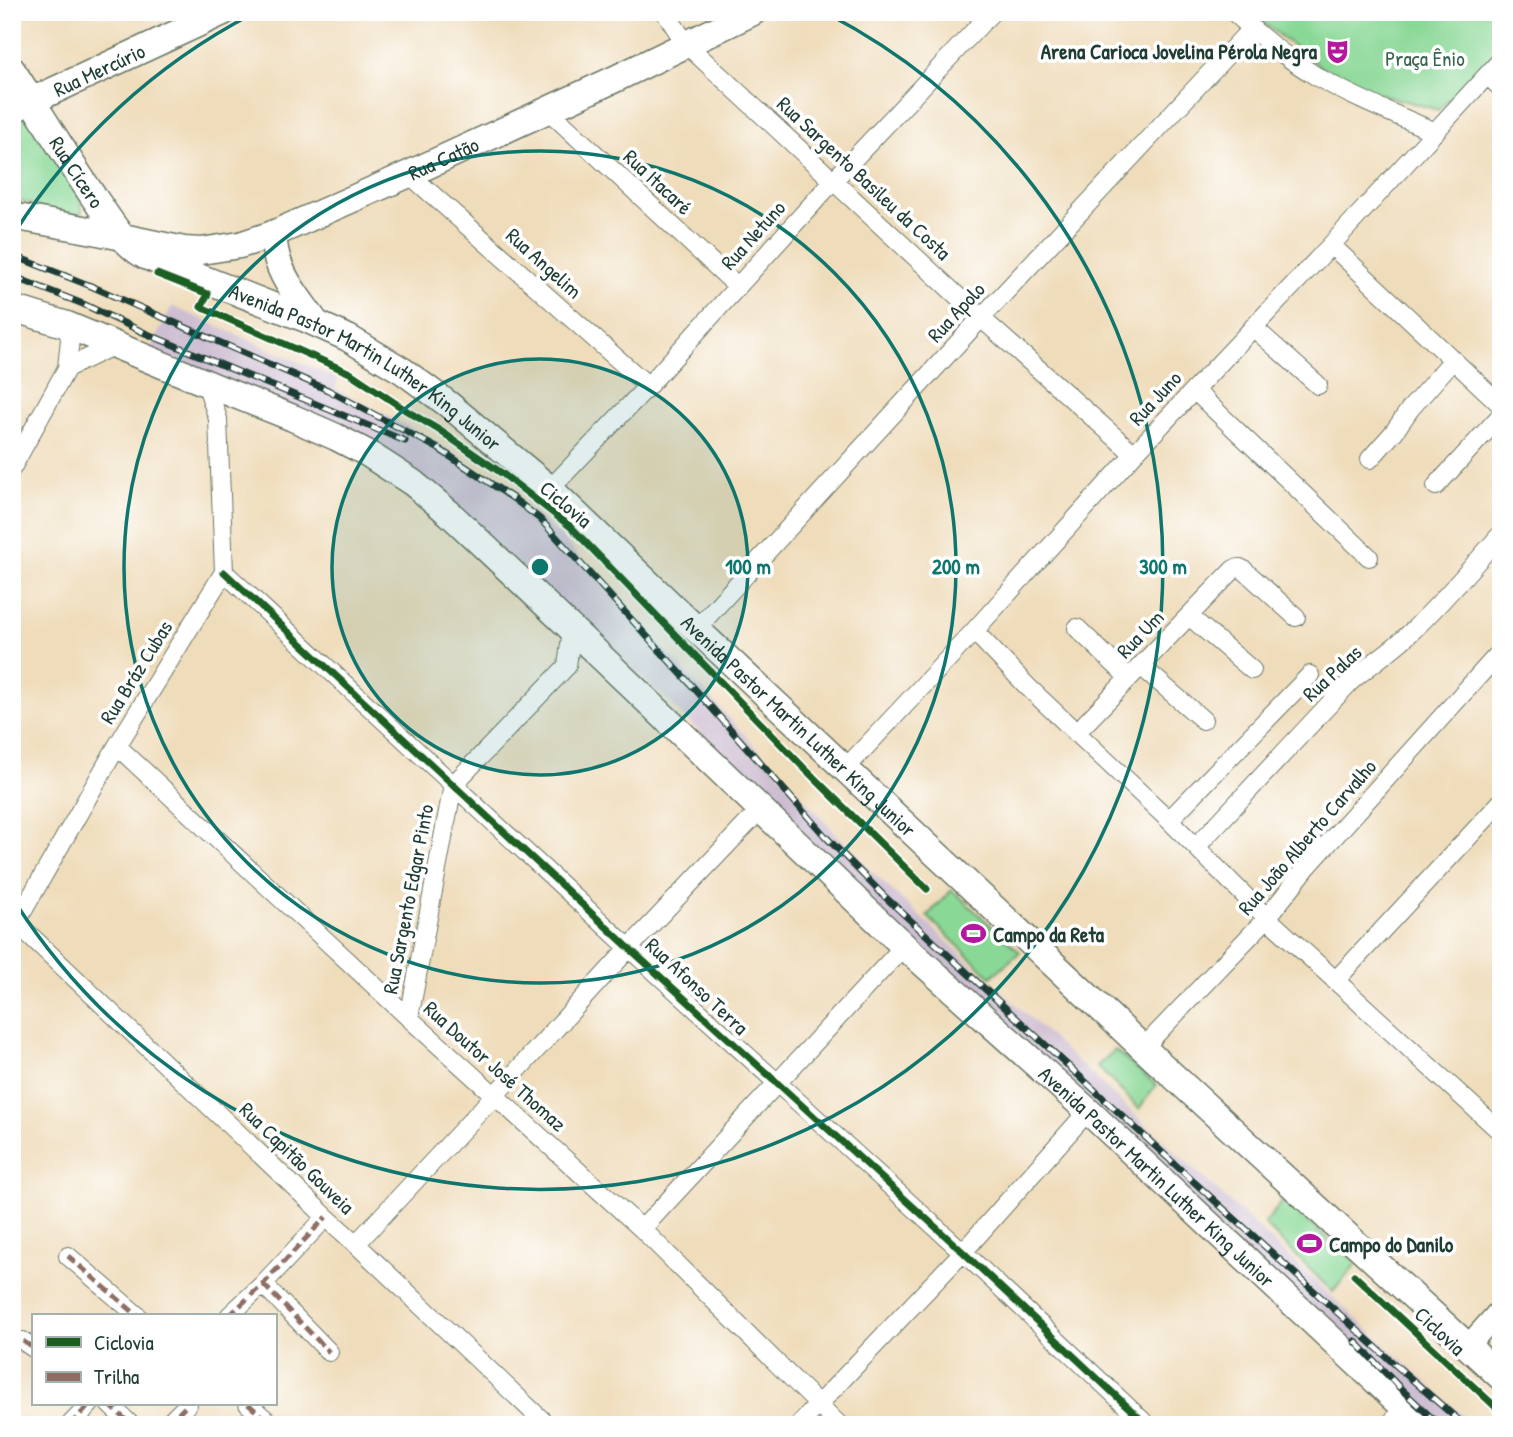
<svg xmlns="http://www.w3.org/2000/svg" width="1513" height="1437" viewBox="0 0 1513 1437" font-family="'Patrick Hand',sans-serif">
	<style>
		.industrial { fill: #cebed2 }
		.green { fill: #8ad896; stroke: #548a65; stroke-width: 2 }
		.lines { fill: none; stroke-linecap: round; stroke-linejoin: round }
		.minor-casing { stroke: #687563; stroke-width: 20 }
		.tertiary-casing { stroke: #687563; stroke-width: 24 }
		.primary-casing { stroke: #687563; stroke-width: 29 }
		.minor { stroke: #fff; stroke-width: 18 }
		.tertiary { stroke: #fff; stroke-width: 21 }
		.primary { stroke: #fff; stroke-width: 26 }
		.rail-casing { stroke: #1f3d34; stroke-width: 7 }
		.rail { stroke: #fff; stroke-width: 4.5; stroke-dasharray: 13; stroke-linecap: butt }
		.quiet { stroke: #8d6e63; stroke-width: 5; stroke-dasharray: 10 5; stroke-linecap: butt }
		.cycleway-casing { stroke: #fff; stroke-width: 11 }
		.cycleway { stroke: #1b5e20; stroke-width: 7 }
		.ring { fill: none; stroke: #0f766e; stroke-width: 3.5 }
		.labels { text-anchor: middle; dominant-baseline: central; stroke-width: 7; stroke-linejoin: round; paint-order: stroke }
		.poi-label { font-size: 21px; font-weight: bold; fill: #1f3d34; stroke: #fff; text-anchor: start }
		.park-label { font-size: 21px; fill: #3a644c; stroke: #fff }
		.street-label { font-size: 21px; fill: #1f3d34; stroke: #fff }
		.centre { fill: #0f766e; stroke: #fff; stroke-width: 3.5 }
		.ring-label { font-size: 21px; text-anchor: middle; font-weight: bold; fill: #0f766e; stroke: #fff; stroke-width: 7; stroke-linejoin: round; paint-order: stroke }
	</style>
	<rect width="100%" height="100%" fill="#fff"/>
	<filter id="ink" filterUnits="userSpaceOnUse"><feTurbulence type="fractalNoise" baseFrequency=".0143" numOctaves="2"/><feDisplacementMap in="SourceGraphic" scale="14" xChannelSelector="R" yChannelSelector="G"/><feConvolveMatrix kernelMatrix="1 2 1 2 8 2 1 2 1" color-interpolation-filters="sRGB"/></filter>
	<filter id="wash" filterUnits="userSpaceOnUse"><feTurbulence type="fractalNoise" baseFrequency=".00686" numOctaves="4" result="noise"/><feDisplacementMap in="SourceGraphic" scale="28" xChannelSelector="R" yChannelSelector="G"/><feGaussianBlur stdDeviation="1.57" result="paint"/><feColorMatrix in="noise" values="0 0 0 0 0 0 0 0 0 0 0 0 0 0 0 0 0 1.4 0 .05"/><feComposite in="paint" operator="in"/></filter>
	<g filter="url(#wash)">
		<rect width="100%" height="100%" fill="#efdcba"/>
		<path class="industrial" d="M 172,306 L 338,379 L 335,389 L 421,433 L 505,489 L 562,538 L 869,869 L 1328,1293 L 1473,1425 L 1433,1425 L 912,944 L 668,701 L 530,575 L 389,453 L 150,349 Z"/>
		<path class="green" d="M 1256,12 L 1501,12 L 1501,45 L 1487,62 L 1438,110 L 1361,89 L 1318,65 L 1266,25 Z
			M 29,106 L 81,198 L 82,210 L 81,216 L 49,214 L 33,204 L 12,200 L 12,115 Z
			M 952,890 L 1020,952 L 991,977 L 927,916 Z
			M 1115,1050 L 1156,1085 L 1139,1109 L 1097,1066 Z
			M 1283,1201 L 1357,1263 L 1333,1292 L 1264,1224 Z"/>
	</g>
	<g filter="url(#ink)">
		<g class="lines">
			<defs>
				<path id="minor" d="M 665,12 L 686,44 L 981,318 L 1134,454
					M 1234,12 C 1259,36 1286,58 1316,76 C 1353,98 1395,114 1435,132
					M 1487,75 L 1501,88
					M 548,110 L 737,286
					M 409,174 L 648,386
					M 1331,245 L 1501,405
					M 67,325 L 70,339 L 67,368 L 115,345
					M 1253,327 L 1318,385
					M 1194,390 L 1369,557
					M 1370,459 L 1394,432 L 1410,409 L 1453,360
					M 12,468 L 67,368
					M 1436,486 L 1501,415
					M 550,489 L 648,386 L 833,181 L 992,12
					M 224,572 L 629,948 L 963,1252 L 1147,1425
					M 1189,616 L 1252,670
					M 1077,628 L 1129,678
					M 696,629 L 981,318 L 1251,29
					M 974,631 L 1028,687 L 1169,820 L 1267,918 L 1501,1132
					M 1141,666 L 1203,720
					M 1076,733 L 1234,569 L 1240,568 L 1244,570 L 1296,617
					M 117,746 L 409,1018 L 642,1229 L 839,1425
					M 845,769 L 974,631 L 1134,454 L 1331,245 L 1501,60
					M 1169,820 L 1310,675
					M 1196,847 L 1350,682 C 1369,665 1390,652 1409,634 C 1442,603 1471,568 1501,534
					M 12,920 L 17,923 L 326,1217 L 356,1244 L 547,1425
					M 12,930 L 117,746 L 224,572 L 218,419 L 206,383
					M 1335,981 L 1501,802
					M 409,1018 L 453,785 L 567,666 L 572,629
					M 1143,1048 L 1267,918 L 1307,867 L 1501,651
					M 642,1229 L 904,946
					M 356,1244 L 494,1096 L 629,948 L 761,809
					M 68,1256 L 138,1316
					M 263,1284 L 329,1352
					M 229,1316 L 263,1284 L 326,1217
					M 23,1341 L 33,1348
					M 109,1404 L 131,1425
					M 248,1404 L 272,1425
					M 70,1425 L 90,1404
					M 167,1425 L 188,1404
					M 799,1425 L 963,1252 L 1088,1111
					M 1389,1425 L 1405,1408"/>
				<path id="tertiary" d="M 1467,1347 L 1501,1309"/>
				<g id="primary">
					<path id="s1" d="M 12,70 C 40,113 66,157 95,199 C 110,220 122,243 145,256 L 306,319 L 348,338 L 403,371 L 448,404 L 550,489 L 696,629 L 1143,1048 L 1501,1377"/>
					<path id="s2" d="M 12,110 L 223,12"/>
					<path id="s3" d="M 12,216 L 94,231 L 184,250 L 201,251 L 240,245 L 273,234 L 409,174 L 615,79 L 753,12"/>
					<path d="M 273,234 C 275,273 295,293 316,323"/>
					<path id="s4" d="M 12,308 L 67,325 L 218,388 L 293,418 L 336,437 L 367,453 L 413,483 L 449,513 L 594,650 L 904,946 L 1088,1111 L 1423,1425"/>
				</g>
			</defs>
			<use href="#minor" class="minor-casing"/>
			<use href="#tertiary" class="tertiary-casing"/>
			<use href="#primary" class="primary-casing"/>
			<use href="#minor" class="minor"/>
			<use href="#tertiary" class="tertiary"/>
			<use href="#primary" class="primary"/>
			<defs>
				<path id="rail" d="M 12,255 L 91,286 L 328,390 L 439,449 L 514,499 L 540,519 L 694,688 L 825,836 L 883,895 L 1193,1181 L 1391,1361 L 1464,1425
					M 12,276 L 83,304 L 145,333 L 405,441
					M 1355,1341 L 1400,1388 L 1439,1425"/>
			</defs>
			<use href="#rail" class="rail-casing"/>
			<use href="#rail" class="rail"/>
			<path class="quiet" d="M 68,1256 L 138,1316
				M 263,1284 L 329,1352
				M 229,1316 L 263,1284 L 326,1217
				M 23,1341 L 33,1348
				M 109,1404 L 131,1425
				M 248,1404 L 272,1425
				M 70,1425 L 90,1404
				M 167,1425 L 188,1404"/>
			<defs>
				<path id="cycleway" d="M 157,274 L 208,294 L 201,307 L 350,373 L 407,411 L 439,430 L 503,474 L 571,527 L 803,767 L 927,889
					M 224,572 L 629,948 L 963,1252 L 1147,1425
					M 1354,1275 L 1501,1412"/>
			</defs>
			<use href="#cycleway" class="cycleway-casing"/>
			<use href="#cycleway" class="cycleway"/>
		</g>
	</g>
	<circle cx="540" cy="567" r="208" fill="#0f766e" fill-opacity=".12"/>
	<g class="ring">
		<circle cx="540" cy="567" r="208"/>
		<circle cx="540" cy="567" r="416"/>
		<path d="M15 232A623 623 0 0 1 252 14M828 14A623 623 0 1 1 15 902"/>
	</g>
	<defs>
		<symbol id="theatre-bare" viewBox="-9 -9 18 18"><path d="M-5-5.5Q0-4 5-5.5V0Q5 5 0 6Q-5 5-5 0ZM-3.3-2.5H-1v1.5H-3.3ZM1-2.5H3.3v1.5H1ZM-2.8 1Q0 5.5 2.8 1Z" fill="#b5179e" stroke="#fff" stroke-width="2.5" paint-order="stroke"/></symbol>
		<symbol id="stadium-bare" viewBox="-9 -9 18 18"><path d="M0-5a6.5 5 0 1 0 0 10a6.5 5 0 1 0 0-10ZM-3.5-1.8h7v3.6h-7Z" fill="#b5179e" stroke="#fff" stroke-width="2.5" paint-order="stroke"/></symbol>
	</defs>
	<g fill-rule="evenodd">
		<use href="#theatre-bare" x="1320" y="34" width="35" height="35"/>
		<use href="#stadium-bare" x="956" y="916" width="35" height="35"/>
		<use href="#stadium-bare" x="1292" y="1226" width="35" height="35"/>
	</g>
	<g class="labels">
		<g class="poi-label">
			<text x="1317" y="51" text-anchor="end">Arena Carioca Jovelina Pérola Negra</text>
			<text x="993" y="934">Campo da Reta</text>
			<text x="1329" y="1244">Campo do Danilo</text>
		</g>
		<g class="park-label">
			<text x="1425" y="58">Praça Ênio</text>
		</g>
		<g class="street-label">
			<text stroke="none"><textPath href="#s2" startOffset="96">Rua Mercúrio</textPath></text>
			<text stroke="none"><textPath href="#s3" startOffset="453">Rua Catão</textPath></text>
			<text stroke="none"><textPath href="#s1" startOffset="121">Rua Cícero</textPath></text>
			<text transform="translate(864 178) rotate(43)">Rua Sargento Basileu da Costa</text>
			<text transform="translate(658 182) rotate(43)">Rua Itacaré</text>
			<text transform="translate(753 235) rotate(-48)">Rua Netuno</text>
			<text transform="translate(544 263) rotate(42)">Rua Angelim</text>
			<text transform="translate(956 312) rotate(-47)">Rua Apolo</text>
			<text stroke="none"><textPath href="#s1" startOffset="478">Avenida Pastor Martin Luther King Junior</textPath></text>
			<text transform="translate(1155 398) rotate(-47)">Rua Juno</text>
			<text transform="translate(566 504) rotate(40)">Ciclovia</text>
			<text transform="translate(1140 634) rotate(-46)">Rua Um</text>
			<text transform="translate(136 672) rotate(-58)">Rua Bráz Cubas</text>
			<text transform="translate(1332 673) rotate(-43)">Rua Palas</text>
			<text stroke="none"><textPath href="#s1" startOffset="1045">Avenida Pastor Martin Luther King Junior</textPath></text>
			<text transform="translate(1307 837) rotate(-49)">Rua João Alberto Carvalho</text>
			<text transform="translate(408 899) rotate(-79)">Rua Sargento Edgar Pinto</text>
			<text transform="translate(697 986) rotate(43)">Rua Afonso Terra</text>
			<text transform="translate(495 1066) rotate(42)">Rua Doutor José Thomaz</text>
			<text transform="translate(297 1158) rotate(44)">Rua Capitão Gouveia</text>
			<text stroke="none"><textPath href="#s4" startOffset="1456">Avenida Pastor Martin Luther King Junior</textPath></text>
			<text transform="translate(1440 1331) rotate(43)">Ciclovia</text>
		</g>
	</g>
	<circle cx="540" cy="567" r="10" class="centre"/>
	<g class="ring-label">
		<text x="748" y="574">100 m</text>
		<text x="956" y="574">200 m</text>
		<text x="1163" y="574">300 m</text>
	</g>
	<rect width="1513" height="1437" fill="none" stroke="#fff" stroke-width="42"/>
	<rect x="32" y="1314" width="245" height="91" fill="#ffffff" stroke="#a5b1ae" stroke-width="2"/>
	<rect x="46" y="1337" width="35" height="10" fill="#1b5e20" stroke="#a5b1ae" stroke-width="2"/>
	<text x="94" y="1350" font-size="21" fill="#1f3d34">Ciclovia</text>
	<rect x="46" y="1372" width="35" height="10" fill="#8d6e63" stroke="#a5b1ae" stroke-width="2"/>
	<text x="94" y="1384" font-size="21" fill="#1f3d34">Trilha</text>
</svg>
